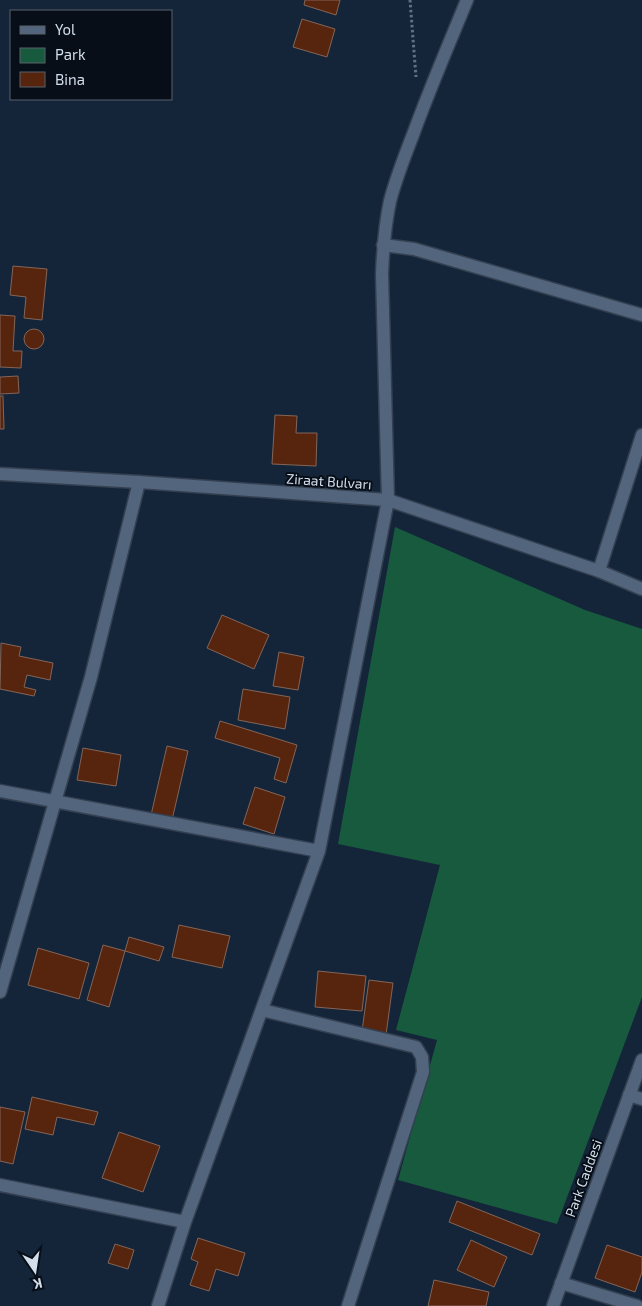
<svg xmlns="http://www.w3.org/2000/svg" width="642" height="1306" viewBox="0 0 642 1306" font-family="'Exo 2',sans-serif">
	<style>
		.green { fill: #175a3e }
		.building { fill: #57250e; stroke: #836558 }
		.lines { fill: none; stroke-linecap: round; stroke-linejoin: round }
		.lane-casing { stroke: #344051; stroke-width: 15 }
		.street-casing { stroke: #344051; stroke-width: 15 }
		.secondary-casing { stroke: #344051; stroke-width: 15 }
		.path { stroke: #627082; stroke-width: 3; stroke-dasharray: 2.5 2.5; stroke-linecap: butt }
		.lane { stroke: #52657c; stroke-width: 12 }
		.street { stroke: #52657c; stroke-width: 12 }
		.secondary { stroke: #52657c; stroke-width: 12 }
		.labels { text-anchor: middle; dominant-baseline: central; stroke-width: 4; stroke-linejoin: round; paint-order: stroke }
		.street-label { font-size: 14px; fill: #d3deec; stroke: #070e17 }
	</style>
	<rect width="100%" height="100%" fill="#152539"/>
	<path class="green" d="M 395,527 L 585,610 L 642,629 L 642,997 L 557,1224 L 398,1180 L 437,1040 L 396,1030 L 440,865 L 338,844 Z"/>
	<path class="building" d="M 305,0 L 340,0 L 336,15 L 304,5 Z
		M 302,19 L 335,29 L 327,57 L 293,47 Z
		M 13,266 L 47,269 L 42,320 L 24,318 L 26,297 L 10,295 Z
		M 0,315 L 15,316 L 13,351 L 22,351 L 21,368 L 0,367 Z
		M24 339a10 10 0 1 1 20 0a10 10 0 1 1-20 0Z
		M 18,376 L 19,393 L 0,394 L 0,377 Z
		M 0,396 L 3,396 L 4,429 L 0,429 Z
		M 275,415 L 297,416 L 296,433 L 317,433 L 316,466 L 272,464 Z
		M 222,615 L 269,635 L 254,669 L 207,648 Z
		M 1,643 L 21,647 L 19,656 L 53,663 L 50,680 L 27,675 L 24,687 L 36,690 L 34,696 L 0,689 Z
		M 279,652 L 304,657 L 298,690 L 273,686 Z
		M 243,689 L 290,697 L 285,729 L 238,720 Z
		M 220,721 L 297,745 L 286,783 L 274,779 L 280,758 L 215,738 Z
		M 167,746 L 188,751 L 172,820 L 151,815 Z
		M 83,748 L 121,755 L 116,786 L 77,780 Z
		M 255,787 L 285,797 L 274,834 L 243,824 Z
		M 179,925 L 230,936 L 222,968 L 172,957 Z
		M 129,937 L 164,947 L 159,961 L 125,951 Z
		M 103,945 L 125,951 L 109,1007 L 87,1000 Z
		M 38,948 L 89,963 L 79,999 L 28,985 Z
		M 318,971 L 366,976 L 362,1011 L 315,1007 Z
		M 369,980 L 393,983 L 386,1035 L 362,1031 Z
		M 32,1097 L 98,1112 L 94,1125 L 57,1117 L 53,1135 L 25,1129 Z
		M 0,1107 L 25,1112 L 13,1164 L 0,1161 Z
		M 119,1132 L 160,1146 L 143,1192 L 102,1178 Z
		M 457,1201 L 540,1234 L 532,1255 L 449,1222 Z
		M 198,1238 L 245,1253 L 238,1276 L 216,1269 L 209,1291 L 190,1285 L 198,1262 L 191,1259 Z
		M 471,1240 L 507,1257 L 494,1287 L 457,1270 Z
		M 115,1244 L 134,1250 L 128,1269 L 108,1263 Z
		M 607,1245 L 642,1257 L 642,1272 L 635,1292 L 595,1278 Z
		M 434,1280 L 489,1292 L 486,1306 L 428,1306 Z"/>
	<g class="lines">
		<defs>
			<path id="lane" d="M 383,245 L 414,249 L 642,315
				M 599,571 L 642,435"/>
			<path id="street" d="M 0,791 L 319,851
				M 0,992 L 91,677 L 139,482
				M 262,1010 L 416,1047 L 422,1057 L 423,1072 L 348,1306
				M 629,1095 L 642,1099
				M 0,1185 L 185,1222
				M 561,1283 L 637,1306
				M 158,1306 L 185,1222 L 319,851 L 388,500 L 382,274 C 383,249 385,225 390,201 C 396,178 405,155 414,132 C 430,88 449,44 467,0"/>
			<path id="secondary" d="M 0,474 L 139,482 L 388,500 L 599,571 L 642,589
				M 553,1306 L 642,1060"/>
		</defs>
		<use href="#lane" class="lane-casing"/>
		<use href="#street" class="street-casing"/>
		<use href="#secondary" class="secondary-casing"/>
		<path class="path" d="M 410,0 L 416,77"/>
		<use href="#lane" class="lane"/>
		<use href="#street" class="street"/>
		<use href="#secondary" class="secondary"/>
	</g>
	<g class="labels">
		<g class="street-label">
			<text transform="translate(329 481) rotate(4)">Ziraat Bulvarı</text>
			<text transform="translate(583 1178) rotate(-70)">Park Caddesi</text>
		</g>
	</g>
	<rect x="10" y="10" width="162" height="90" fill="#070e17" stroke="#59616c"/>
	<rect x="20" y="26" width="25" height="8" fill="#52657c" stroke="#59616c"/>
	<text x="55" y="35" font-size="15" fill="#d3deec">Yol</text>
	<rect x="20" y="48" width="25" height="15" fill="#175a3e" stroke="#59616c"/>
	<text x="55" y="60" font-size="15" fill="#d3deec">Park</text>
	<rect x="20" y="72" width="25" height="15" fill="#57250e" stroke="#59616c"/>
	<text x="55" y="85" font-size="15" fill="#d3deec">Bina</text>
	<g transform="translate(35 1271) rotate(167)" stroke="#070e17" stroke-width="4" paint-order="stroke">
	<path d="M0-4L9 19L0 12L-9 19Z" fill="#d3deec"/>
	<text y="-8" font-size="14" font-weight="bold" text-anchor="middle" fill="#d3deec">K</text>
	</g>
</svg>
